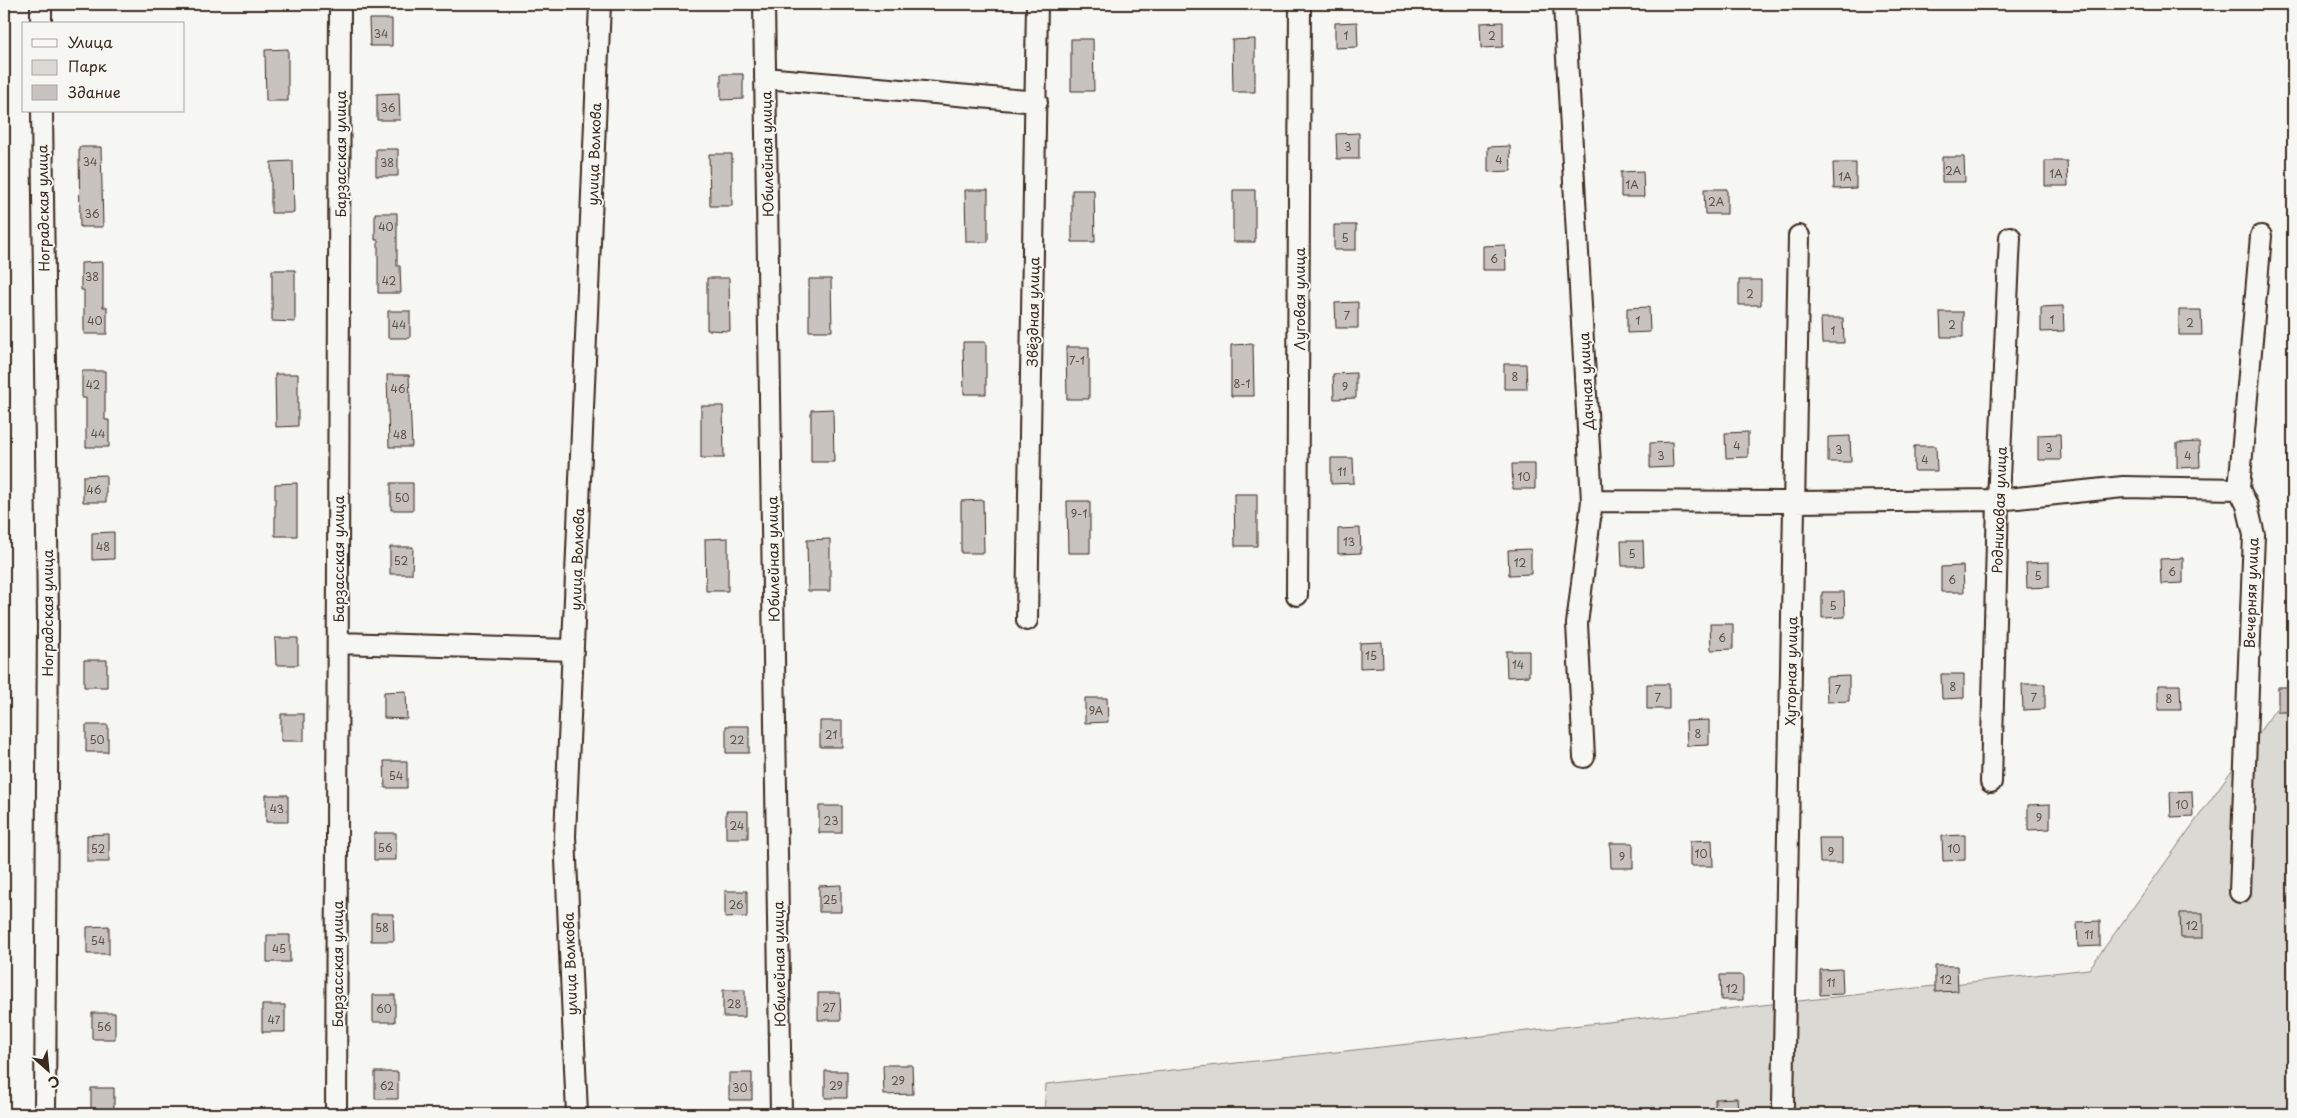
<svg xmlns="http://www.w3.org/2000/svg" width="2297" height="1118" viewBox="0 0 2297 1118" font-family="'Playpen Sans',sans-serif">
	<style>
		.green { fill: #dad9d3; stroke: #8a8278 }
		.building { fill: #c8c3be; stroke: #3b2a1e }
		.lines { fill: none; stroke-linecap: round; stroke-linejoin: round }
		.minor-casing { stroke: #3b2a1e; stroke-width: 24 }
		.minor { stroke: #f6f6f2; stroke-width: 20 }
		.labels { text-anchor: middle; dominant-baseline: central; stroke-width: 4; stroke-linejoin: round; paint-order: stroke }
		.number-label { font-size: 11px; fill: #5e5046 }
		.street-label { font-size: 14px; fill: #3b2a1e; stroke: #f6f6f2 }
	</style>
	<rect width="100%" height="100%" fill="#f6f6f2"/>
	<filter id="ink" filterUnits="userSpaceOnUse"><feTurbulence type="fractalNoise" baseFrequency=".02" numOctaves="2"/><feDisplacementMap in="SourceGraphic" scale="10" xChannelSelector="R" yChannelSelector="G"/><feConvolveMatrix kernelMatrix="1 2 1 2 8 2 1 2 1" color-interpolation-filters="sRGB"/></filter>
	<g filter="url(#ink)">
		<path class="green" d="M 2293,685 L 2293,1114 L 1044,1114 L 1046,1084 L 2089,969 Z"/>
		<path class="building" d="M 369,19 L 392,19 L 392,46 L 370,46 Z
			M 1357,22 L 1358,47 L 1335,48 L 1335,23 Z
			M 1503,22 L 1503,47 L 1481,48 L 1480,23 Z
			M 1071,39 L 1093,39 L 1094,91 L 1071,91 Z
			M 1255,39 L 1255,92 L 1233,92 L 1232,40 Z
			M 288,49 L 288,101 L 266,101 L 265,50 Z
			M 721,74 L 743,74 L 743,99 L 721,100 Z
			M 399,93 L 400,120 L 377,120 L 377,94 Z
			M 1359,133 L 1359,159 L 1337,159 L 1336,134 Z
			M 1510,146 L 1511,171 L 1488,172 L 1488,147 Z
			M 79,147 L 101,147 L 103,227 L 80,227 Z
			M 376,149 L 398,149 L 398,176 L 376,176 Z
			M 709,154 L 732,154 L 732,206 L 710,206 Z
			M 1942,157 L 1964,157 L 1965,182 L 1942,182 Z
			M 293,161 L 294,213 L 271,213 L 271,162 Z
			M 2045,161 L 2067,161 L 2068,186 L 2045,186 Z
			M 1833,163 L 1856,163 L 1856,188 L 1834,189 Z
			M 1643,171 L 1644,197 L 1621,197 L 1621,172 Z
			M 1704,189 L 1727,189 L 1727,214 L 1705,214 Z
			M 965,190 L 988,190 L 988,242 L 966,242 Z
			M 1072,190 L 1094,190 L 1095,242 L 1072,242 Z
			M 1233,190 L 1255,190 L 1255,242 L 1233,242 Z
			M 375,213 L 397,213 L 397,266 L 400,266 L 401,293 L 378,293 L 378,240 L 375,240 Z
			M 1334,225 L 1356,225 L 1356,250 L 1334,250 Z
			M 1505,245 L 1506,270 L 1483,270 L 1483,246 Z
			M 103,262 L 103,307 L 107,307 L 107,334 L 84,334 L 84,290 L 81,290 L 81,263 Z
			M 272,270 L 295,270 L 295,322 L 272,321 Z
			M 707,278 L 729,278 L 730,331 L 707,330 Z
			M 809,279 L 831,279 L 832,331 L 809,331 Z
			M 1739,280 L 1761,280 L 1761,305 L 1739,305 Z
			M 1358,302 L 1358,328 L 1336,328 L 1335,303 Z
			M 2063,306 L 2064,331 L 2041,332 L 2041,307 Z
			M 1649,307 L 1650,332 L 1627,333 L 1627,308 Z
			M 2179,310 L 2201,310 L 2202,335 L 2179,335 Z
			M 388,311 L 410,311 L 410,338 L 388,338 Z
			M 1940,312 L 1963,312 L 1963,337 L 1941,337 Z
			M 1821,318 L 1843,318 L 1844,343 L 1822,343 Z
			M 963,342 L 986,342 L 986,394 L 964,394 Z
			M 1253,344 L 1254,396 L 1231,396 L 1231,345 Z
			M 1066,347 L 1089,347 L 1089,399 L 1067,399 Z
			M 1504,364 L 1526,364 L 1527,389 L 1504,389 Z
			M 82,371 L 105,371 L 105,420 L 109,420 L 109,447 L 86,447 L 86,398 L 82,398 Z
			M 1356,373 L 1356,398 L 1334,399 L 1333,374 Z
			M 275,374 L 298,374 L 298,426 L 276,427 Z
			M 387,375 L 409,375 L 412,447 L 389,447 Z
			M 701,406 L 723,406 L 724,458 L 701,458 Z
			M 833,409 L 834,462 L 811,462 L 811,410 Z
			M 1748,432 L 1748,457 L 1726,458 L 1725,433 Z
			M 2060,434 L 2061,460 L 2038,460 L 2038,435 Z
			M 1850,436 L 1851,462 L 1828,462 L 1828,437 Z
			M 1672,442 L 1673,467 L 1650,468 L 1650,443 Z
			M 2199,442 L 2200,467 L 2177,468 L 2177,443 Z
			M 1914,446 L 1936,446 L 1937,471 L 1914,471 Z
			M 1331,458 L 1353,458 L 1354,483 L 1331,484 Z
			M 1512,464 L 1535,464 L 1535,489 L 1513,489 Z
			M 106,475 L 106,502 L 83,502 L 83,476 Z
			M 297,483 L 297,536 L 275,536 L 275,484 Z
			M 391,483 L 413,483 L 413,510 L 391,510 Z
			M 1234,494 L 1257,494 L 1257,546 L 1235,546 Z
			M 983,500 L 984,553 L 961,553 L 961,501 Z
			M 1067,501 L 1090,501 L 1090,553 L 1068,553 Z
			M 1360,528 L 1361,553 L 1338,554 L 1338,529 Z
			M 114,532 L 114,559 L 92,560 L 92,533 Z
			M 728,538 L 728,591 L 706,591 L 705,539 Z
			M 830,539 L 830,591 L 808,591 L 807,540 Z
			M 1621,541 L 1643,541 L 1644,566 L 1622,566 Z
			M 390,547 L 413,547 L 412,574 L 390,574 Z
			M 1531,549 L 1531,574 L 1509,575 L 1508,550 Z
			M 2183,558 L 2183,583 L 2161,584 L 2160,559 Z
			M 2049,562 L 2049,587 L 2027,588 L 2026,563 Z
			M 1963,566 L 1964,592 L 1941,592 L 1941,567 Z
			M 1822,592 L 1844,592 L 1845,617 L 1822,618 Z
			M 1710,624 L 1733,624 L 1733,649 L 1711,650 Z
			M 275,638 L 298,638 L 298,665 L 276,665 Z
			M 1382,642 L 1383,667 L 1360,668 L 1360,643 Z
			M 1506,651 L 1529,651 L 1529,676 L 1507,677 Z
			M 84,660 L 107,660 L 107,687 L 84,687 Z
			M 1941,674 L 1964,674 L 1964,698 L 1942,699 Z
			M 1849,676 L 1849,701 L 1827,702 L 1826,677 Z
			M 1647,684 L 1669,684 L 1669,709 L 1647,709 Z
			M 2022,684 L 2045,684 L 2045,709 L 2023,710 Z
			M 2158,685 L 2180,685 L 2181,710 L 2158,710 Z
			M 2278,687 L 2293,687 L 2293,712 L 2278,712 Z
			M 406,691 L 407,719 L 384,718 L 384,692 Z
			M 1085,698 L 1107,698 L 1108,722 L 1085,723 Z
			M 281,714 L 304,714 L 304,741 L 281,741 Z
			M 1709,720 L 1709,745 L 1687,746 L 1686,721 Z
			M 820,721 L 842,721 L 842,747 L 820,747 Z
			M 86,725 L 108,725 L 108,752 L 86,752 Z
			M 726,726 L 749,726 L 749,753 L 726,753 Z
			M 384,761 L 407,761 L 407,788 L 385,788 Z
			M 2192,791 L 2193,816 L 2171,817 L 2170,792 Z
			M 266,795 L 288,795 L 288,822 L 266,822 Z
			M 2050,804 L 2050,829 L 2028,830 L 2028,805 Z
			M 819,806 L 842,806 L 842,833 L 819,833 Z
			M 726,811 L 748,811 L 748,838 L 726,838 Z
			M 374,833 L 396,833 L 396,860 L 374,860 Z
			M 109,834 L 109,862 L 87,862 L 87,835 Z
			M 1965,835 L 1965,860 L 1943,861 L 1942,836 Z
			M 1819,838 L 1842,838 L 1842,863 L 1820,863 Z
			M 1712,840 L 1713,866 L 1690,866 L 1690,841 Z
			M 1610,843 L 1633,843 L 1633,868 L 1611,868 Z
			M 841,885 L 841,912 L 819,912 L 819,886 Z
			M 725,891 L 747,891 L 747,917 L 725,918 Z
			M 2180,913 L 2203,913 L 2203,938 L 2181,938 Z
			M 371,914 L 393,914 L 394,941 L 371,941 Z
			M 2100,921 L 2100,946 L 2078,947 L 2077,922 Z
			M 109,926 L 109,954 L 87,954 L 87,927 Z
			M 267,935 L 290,935 L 290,962 L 267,962 Z
			M 1935,966 L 1957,966 L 1958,991 L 1935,992 Z
			M 1842,969 L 1843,994 L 1820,995 L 1820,970 Z
			M 1720,975 L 1743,975 L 1743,1000 L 1721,1000 Z
			M 723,990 L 745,990 L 745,1017 L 723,1017 Z
			M 818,993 L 840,993 L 841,1020 L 818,1020 Z
			M 373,995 L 395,995 L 395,1022 L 373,1022 Z
			M 262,1005 L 285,1005 L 285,1032 L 262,1032 Z
			M 92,1013 L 115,1013 L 115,1039 L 92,1039 Z
			M 883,1065 L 912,1065 L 913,1094 L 884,1095 Z
			M 825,1071 L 847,1071 L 847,1098 L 825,1098 Z
			M 375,1072 L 398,1072 L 398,1099 L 375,1099 Z
			M 729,1073 L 752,1073 L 752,1100 L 729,1100 Z
			M 91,1088 L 114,1088 L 114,1114 L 91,1114 Z
			M 1737,1098 L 1738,1114 L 1715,1114 L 1715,1099 Z"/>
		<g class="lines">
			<defs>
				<path id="minor" d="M 41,4 L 41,24
					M 764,4 L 781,1114
					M 1564,4 L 1592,501 L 1577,624 L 1584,757
					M 765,78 L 1037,102
					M 42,111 L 48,619 L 45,1114
					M 1592,501 L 1794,502 L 1998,500 L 2123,487 L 2239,489
					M 1297,595 L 1300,4
					M 1027,620 L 1037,4
					M 338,643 L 573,650
					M 1991,782 L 1998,500 L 2010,237
					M 2240,892 L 2254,535 L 2247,505 L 2239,489 L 2261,236
					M 1783,1105 L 1799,236
					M 336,1114 L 340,4
					M 577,1114 L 565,836 L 600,4"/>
			</defs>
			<use href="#minor" class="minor-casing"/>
			<use href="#minor" class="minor"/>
		</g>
	</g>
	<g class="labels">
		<g class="number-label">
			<text x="381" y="33">34</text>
			<text x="1346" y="35">1</text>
			<text x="1492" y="35">2</text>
			<text x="388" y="107">36</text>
			<text x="1348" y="146">3</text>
			<text x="1499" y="159">4</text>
			<text x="90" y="161">34</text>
			<text x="387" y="162">38</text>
			<text x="1953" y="170">2А</text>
			<text x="2056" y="173">1А</text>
			<text x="1845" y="176">1А</text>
			<text x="1632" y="184">1А</text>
			<text x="1716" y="201">2А</text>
			<text x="92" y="213">36</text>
			<text x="386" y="226">40</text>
			<text x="1345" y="237">5</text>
			<text x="1494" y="258">6</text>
			<text x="92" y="276">38</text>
			<text x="389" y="280">42</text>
			<text x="1750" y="293">2</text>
			<text x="1347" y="315">7</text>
			<text x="2052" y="319">1</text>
			<text x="95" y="320">40</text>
			<text x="1638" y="320">1</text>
			<text x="2190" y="322">2</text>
			<text x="399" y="324">44</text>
			<text x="1952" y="324">2</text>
			<text x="1833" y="330">1</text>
			<text x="1077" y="360">7-1</text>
			<text x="1515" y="376">8</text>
			<text x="1242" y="383">8-1</text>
			<text x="93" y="384">42</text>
			<text x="1345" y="386">9</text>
			<text x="398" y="388">46</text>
			<text x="98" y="433">44</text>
			<text x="400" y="434">48</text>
			<text x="1737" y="445">4</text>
			<text x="2049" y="447">3</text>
			<text x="1839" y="449">3</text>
			<text x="1661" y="455">3</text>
			<text x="2188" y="455">4</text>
			<text x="1925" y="459">4</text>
			<text x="1342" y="471">11</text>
			<text x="1524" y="476">10</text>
			<text x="94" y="489">46</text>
			<text x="402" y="497">50</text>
			<text x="1079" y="513">9-1</text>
			<text x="1349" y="541">13</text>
			<text x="103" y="546">48</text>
			<text x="1632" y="553">5</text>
			<text x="401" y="560">52</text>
			<text x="1520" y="562">12</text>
			<text x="2172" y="571">6</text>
			<text x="2038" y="575">5</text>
			<text x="1952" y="579">6</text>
			<text x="1833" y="605">5</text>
			<text x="1722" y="637">6</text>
			<text x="1371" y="655">15</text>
			<text x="1518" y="664">14</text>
			<text x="1953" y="686">8</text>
			<text x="1838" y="689">7</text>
			<text x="1658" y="697">7</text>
			<text x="2034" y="697">7</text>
			<text x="2169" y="698">8</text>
			<text x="1096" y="710">9А</text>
			<text x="1698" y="733">8</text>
			<text x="831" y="734">21</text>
			<text x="97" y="739">50</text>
			<text x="737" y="739">22</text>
			<text x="396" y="775">54</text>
			<text x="2182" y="804">10</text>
			<text x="277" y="808">43</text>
			<text x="2039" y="817">9</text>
			<text x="831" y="820">23</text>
			<text x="737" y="825">24</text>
			<text x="385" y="847">56</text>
			<text x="98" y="848">52</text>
			<text x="1954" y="848">10</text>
			<text x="1831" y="851">9</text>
			<text x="1701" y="853">10</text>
			<text x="1622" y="856">9</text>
			<text x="830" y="899">25</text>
			<text x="736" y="904">26</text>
			<text x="2192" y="925">12</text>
			<text x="382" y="927">58</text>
			<text x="2089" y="934">11</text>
			<text x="98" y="940">54</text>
			<text x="279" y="948">45</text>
			<text x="1946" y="979">12</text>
			<text x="1831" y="982">11</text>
			<text x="1732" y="988">12</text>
			<text x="734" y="1003">28</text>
			<text x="829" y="1007">27</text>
			<text x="384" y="1008">60</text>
			<text x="274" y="1019">47</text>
			<text x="104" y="1026">56</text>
			<text x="898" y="1080">29</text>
			<text x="387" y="1085">62</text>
			<text x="836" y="1085">29</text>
			<text x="740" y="1087">30</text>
		</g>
		<g class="street-label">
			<text transform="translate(340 154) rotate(-90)">Барзасская улица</text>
			<text transform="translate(594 154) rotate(-88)">улица Волкова</text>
			<text transform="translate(767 154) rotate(-91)">Юбилейная улица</text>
			<text transform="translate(43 208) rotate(-91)">Ноградская улица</text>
			<text transform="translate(1299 299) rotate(-90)">Луговая улица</text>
			<text transform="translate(1033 312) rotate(-89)">Звёздная улица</text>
			<text transform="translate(1586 381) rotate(-93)">Дачная улица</text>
			<text transform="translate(1999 510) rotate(-88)">Родниковая улица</text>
			<text transform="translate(338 559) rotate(-90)">Барзасская улица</text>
			<text transform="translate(577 559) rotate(-88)">улица Волкова</text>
			<text transform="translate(773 559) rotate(-91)">Юбилейная улица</text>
			<text transform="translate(2251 593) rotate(-88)">Вечерняя улица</text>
			<text transform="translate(47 613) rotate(-90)">Ноградская улица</text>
			<text transform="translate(1791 671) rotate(-89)">Хуторная улица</text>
			<text transform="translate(337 964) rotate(-90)">Барзасская улица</text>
			<text transform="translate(570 964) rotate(-92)">улица Волкова</text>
			<text transform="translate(779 964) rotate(-91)">Юбилейная улица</text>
		</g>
	</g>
	<rect width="2297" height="1118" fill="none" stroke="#f6f6f2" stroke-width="20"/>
	<rect x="10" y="10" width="2277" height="1098" fill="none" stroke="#3b2a1e" stroke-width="2" filter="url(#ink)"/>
	<rect x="22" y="22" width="162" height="90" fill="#f6f6f2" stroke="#aba49d"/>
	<rect x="32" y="39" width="25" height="8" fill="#f6f6f2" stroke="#aba49d"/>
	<text x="68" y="48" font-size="15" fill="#3b2a1e">Улица</text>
	<rect x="32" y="60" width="25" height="15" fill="#dad9d3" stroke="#aba49d"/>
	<text x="68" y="72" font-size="15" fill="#3b2a1e">Парк</text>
	<rect x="32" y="85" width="25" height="15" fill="#c8c3be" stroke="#aba49d"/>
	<text x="68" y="98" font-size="15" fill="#3b2a1e">Здание</text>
	<g transform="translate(48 1070) rotate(153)" stroke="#f6f6f2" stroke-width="4" paint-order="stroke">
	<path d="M0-4L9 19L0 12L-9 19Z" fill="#3b2a1e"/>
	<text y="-8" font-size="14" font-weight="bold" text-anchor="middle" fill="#3b2a1e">С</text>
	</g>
</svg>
